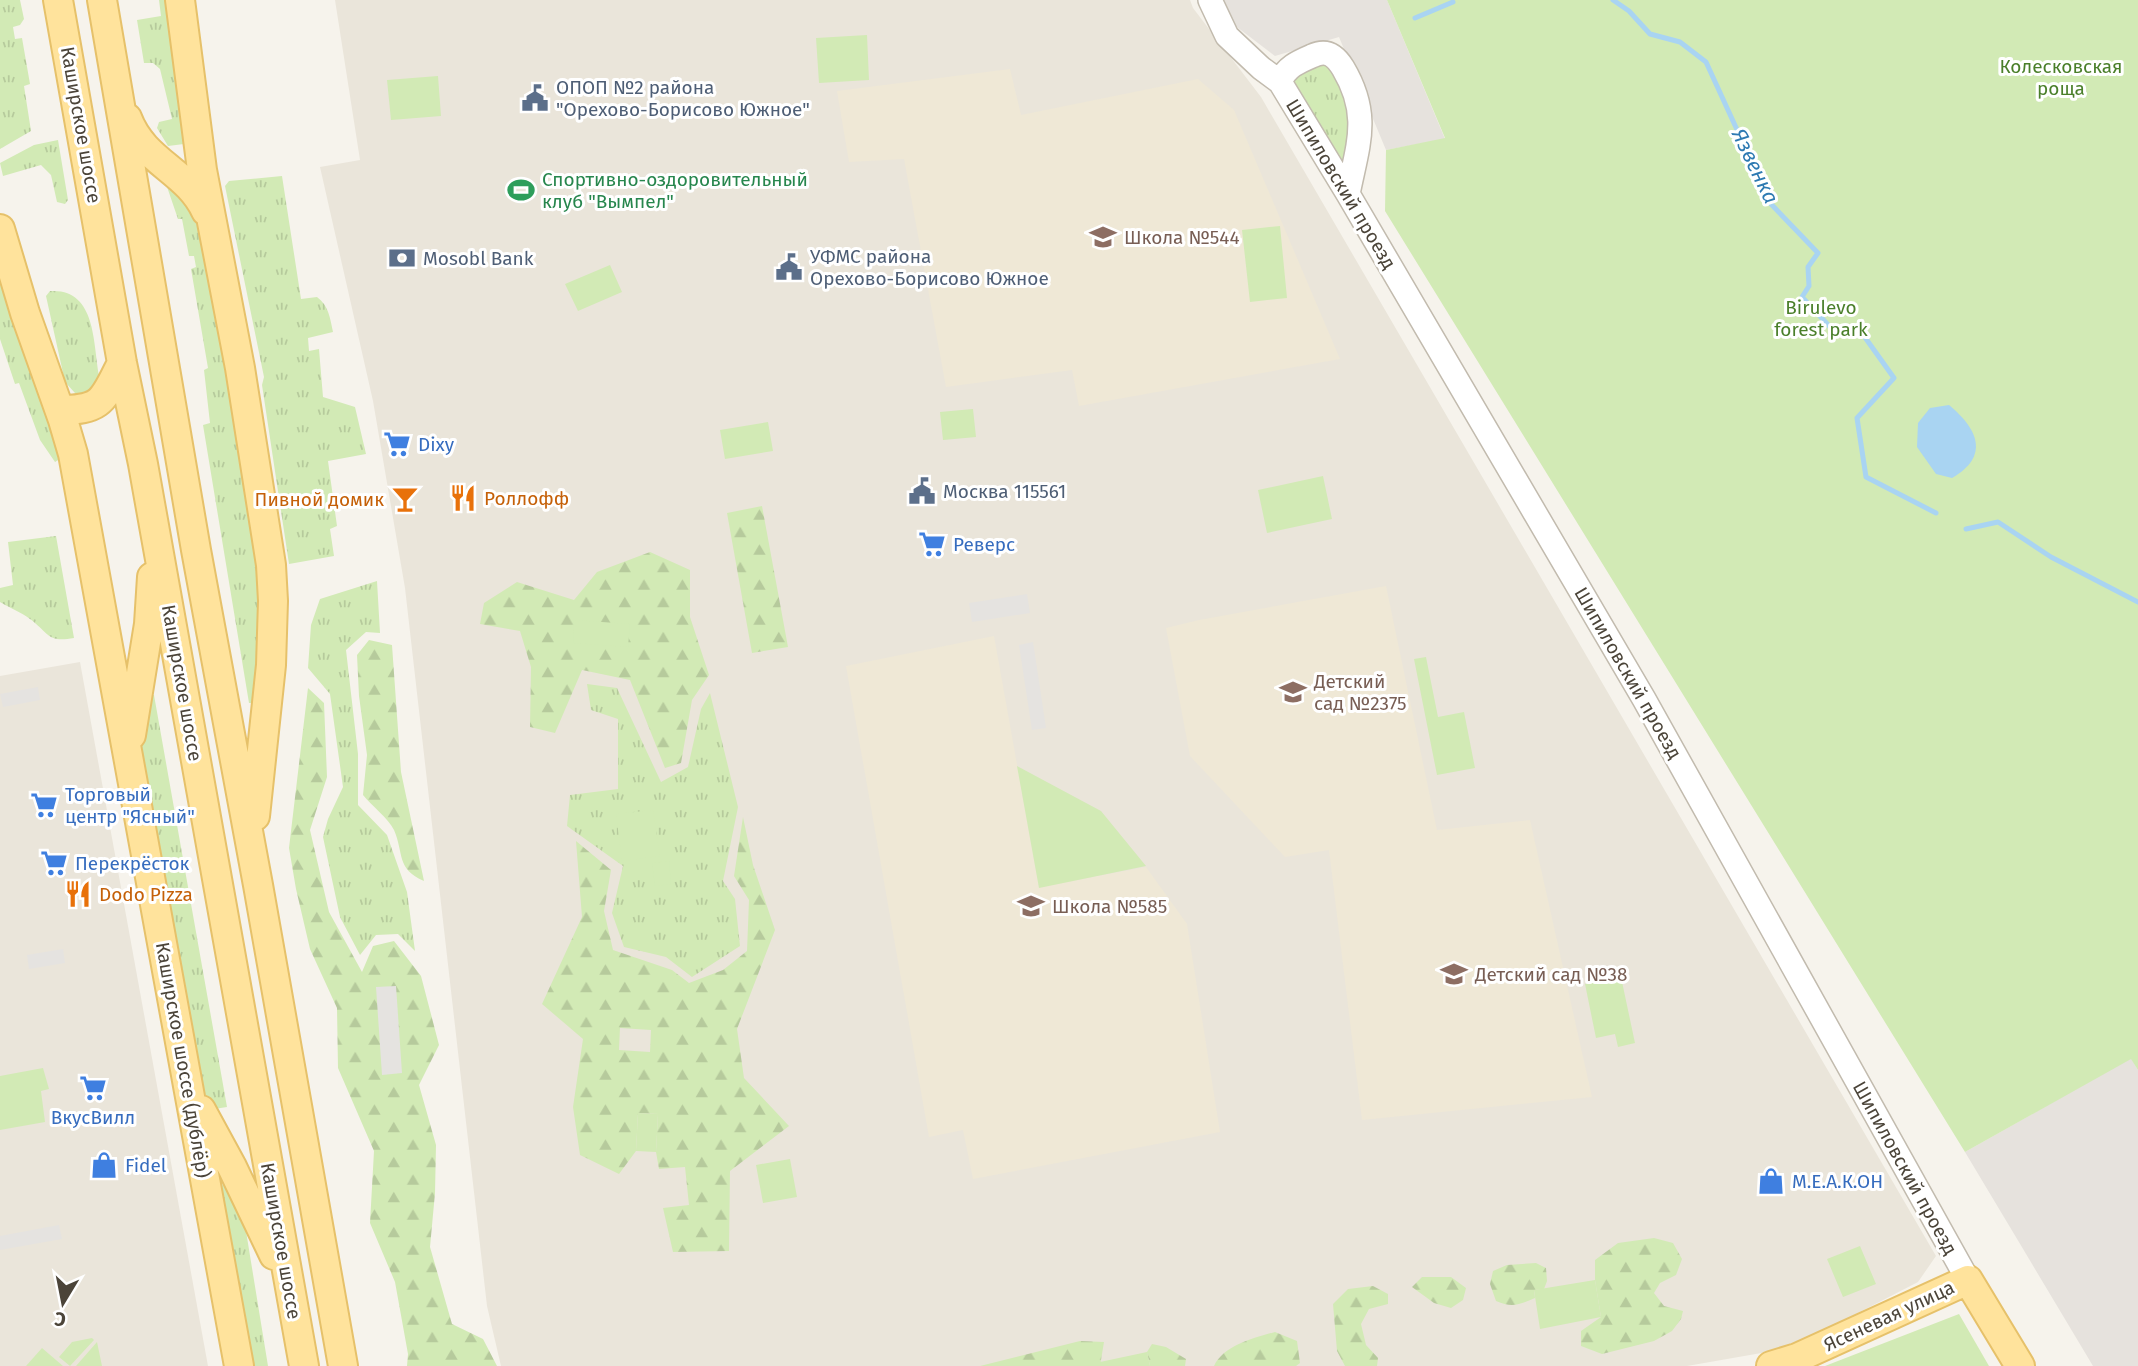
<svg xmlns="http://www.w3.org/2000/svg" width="2138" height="1366" viewBox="0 0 2138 1366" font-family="'Fira Sans',sans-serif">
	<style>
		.residential { fill: #eae5da }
		.industrial { fill: #e6e2dd }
		.education { fill: #efe8d6 }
		.grass { fill: url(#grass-tufts) }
		.forest { fill: url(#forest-firs); fill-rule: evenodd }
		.park { fill: #d2eab5 }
		.parking { fill: #e5e3e0 }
		.water { fill: #a9d4f2 }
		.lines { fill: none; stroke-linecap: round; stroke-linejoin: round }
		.stream { stroke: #a9d4f2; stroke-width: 5 }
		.minor-casing { stroke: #c2bbae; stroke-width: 26 }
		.major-casing { stroke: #e6c16a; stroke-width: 32 }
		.minor { stroke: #fff; stroke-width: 23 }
		.major { stroke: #ffe39c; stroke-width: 28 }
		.labels { text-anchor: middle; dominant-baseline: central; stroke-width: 6; stroke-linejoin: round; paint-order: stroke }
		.park-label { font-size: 19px; fill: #4a7f2a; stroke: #fff }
		.service-label { font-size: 19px; fill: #4e5e75; stroke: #fff; text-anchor: start }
		.street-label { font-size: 19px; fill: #4b4439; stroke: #fff }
		.leisure-label { font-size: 19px; fill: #27864d; stroke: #fff; text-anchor: start }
		.education-label { font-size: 19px; fill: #785e54; stroke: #fff; text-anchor: start }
		.shop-label { font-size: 19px; fill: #366cbe; stroke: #fff; text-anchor: start }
		.food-label { font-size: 19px; fill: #c56008; stroke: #fff; text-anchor: start }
		.water-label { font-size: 21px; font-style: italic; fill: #2e7ab2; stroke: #fff }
	</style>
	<defs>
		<pattern id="grass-tufts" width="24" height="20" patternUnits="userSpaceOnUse" patternTransform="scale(1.75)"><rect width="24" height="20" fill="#d2eab5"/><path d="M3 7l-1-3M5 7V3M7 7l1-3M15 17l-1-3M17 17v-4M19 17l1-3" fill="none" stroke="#b6ca9c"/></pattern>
		<pattern id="forest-firs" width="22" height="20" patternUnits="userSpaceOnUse" patternTransform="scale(1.75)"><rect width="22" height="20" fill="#d2eab5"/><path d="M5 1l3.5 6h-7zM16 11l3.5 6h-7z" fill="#b6ca9c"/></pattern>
	</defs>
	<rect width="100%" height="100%" fill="#f6f3ec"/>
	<path class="residential" d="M 335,0 L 1190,0 L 1193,8 L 1261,97 L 1936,1256 L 1918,1282 L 1790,1348 L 1687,1366 L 501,1366 L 487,1306 L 405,588 L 373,401 L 320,167 L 360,160 Z
		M 80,662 L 208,1366 L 0,1366 L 0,676 Z"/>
	<path class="industrial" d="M 1220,0 L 1387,0 L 1445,139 L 1386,150 L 1339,37 L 1275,56 L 1233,24 Z
		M 2131,1058 L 2138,1070 L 2138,1366 L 2093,1366 L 1965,1152 Z"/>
	<path class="education" d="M 1010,69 L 1021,115 L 1198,79 L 1234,110 L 1340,359 L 1079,406 L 1072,370 L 946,387 L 904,159 L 849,162 L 837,91 Z
		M 1386,586 L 1437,830 L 1530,820 L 1592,1097 L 1362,1120 L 1329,850 L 1285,857 L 1190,756 L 1166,628 L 1199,620 Z
		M 994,636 L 1039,887 L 1146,867 L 1187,924 L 1220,1132 L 973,1179 L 963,1130 L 929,1137 L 846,666 Z"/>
	<path class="grass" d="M 0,0 L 20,0 L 24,19 L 20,25 L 13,27 L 15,39 L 22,38 L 30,84 L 24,86 L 31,131 L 0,149 Z
		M 159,0 L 166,0 L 184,144 L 168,146 L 157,128 L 159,122 L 172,119 L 160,69 L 153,63 L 144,63 L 137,20 L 161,16 Z
		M 1320,53 L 1354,87 L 1348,194 L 1282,76 Z
		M 58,140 L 68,200 L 65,204 L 57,202 L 51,175 L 41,165 L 3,176 L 0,163 L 34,145 Z
		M 282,176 L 301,299 L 317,297 C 329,306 330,318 333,332 L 308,338 L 309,351 L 319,349 L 323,397 L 355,407 L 366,454 L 328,461 L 337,526 L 330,529 L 334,556 L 289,564 L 262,385 L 264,377 L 225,186 L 229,181 Z
		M 164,178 L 193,212 L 197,222 L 227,372 L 257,566 L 260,601 L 253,703 L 249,703 L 203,425 L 210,423 L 204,370 L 208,368 L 191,269 L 196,267 L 194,256 L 189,256 L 182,219 L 178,219 Z
		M 0,283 L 63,457 L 55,462 L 40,440 L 19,383 L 15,384 L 0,339 Z
		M 50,291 C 96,288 93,342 99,375 L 99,381 L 89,393 L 75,393 L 65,382 L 46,296 Z
		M 56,536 L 74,638 C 47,643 49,633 30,619 C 21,612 10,608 0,602 L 0,588 L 13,585 L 8,542 Z
		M 377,581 L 380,633 L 366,632 L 346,650 L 358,754 L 358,805 L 387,835 L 407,892 L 415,951 L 398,934 L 376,935 L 360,955 L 340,917 L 323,837 L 328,819 L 343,787 L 330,694 L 308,668 L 311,625 L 320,599 Z
		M 587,684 L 617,688 L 661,782 L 688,767 L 701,709 L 710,693 L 738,807 L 723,881 L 735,899 L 740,946 L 692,977 L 666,957 L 624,947 L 612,913 L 623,866 L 567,826 L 570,795 L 618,789 L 618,719 L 591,710 Z
		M 154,695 L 227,1107 L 208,1110 L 138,726 L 142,696 Z
		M 230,1182 L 245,1225 L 268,1366 L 253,1366 L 220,1189 L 223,1184 Z"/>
	<path class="forest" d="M 762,506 L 788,647 L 752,653 L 727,513 Z
		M 650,552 L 690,570 L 690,617 L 709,675 L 692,700 L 681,763 L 665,768 L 630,680 L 582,670 L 555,733 L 530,727 L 531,667 L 520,631 L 480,624 L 484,603 L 517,582 L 574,600 L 597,572 Z
		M 369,640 L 392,645 L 401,772 L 424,881 C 396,869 404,853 394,830 C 388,818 372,806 363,795 L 367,755 L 359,696 L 357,655 Z
		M 308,688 L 324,703 L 327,777 L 310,830 L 329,912 L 362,972 L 373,946 L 394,941 L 421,976 L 439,1045 L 419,1085 L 436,1145 L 435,1193 L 430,1247 L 452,1324 L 483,1339 L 497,1366 L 407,1366 L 408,1354 L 395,1282 L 370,1223 L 374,1151 L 338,1068 L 337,1008 L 310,949 L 296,889 L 289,848 Z
		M 743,817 L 753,865 L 775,930 L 737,1029 L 744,1078 L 789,1126 L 730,1171 L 729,1251 L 673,1252 L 663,1208 L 689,1205 L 685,1167 L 659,1169 L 656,1152 L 658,1114 L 638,1113 L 636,1151 L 619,1174 L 580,1155 L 573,1107 L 583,1039 L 542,1004 L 582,917 L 576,841 L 611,870 L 604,911 L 613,950 L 672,970 L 689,983 L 723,970 L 747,951 L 749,900 L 734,876 ZM 620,1028 L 651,1030 L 650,1052 L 619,1050 Z
		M 1654,1238 L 1673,1243 L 1682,1259 L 1676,1275 L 1660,1283 L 1654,1293 L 1664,1306 L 1683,1311 L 1681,1319 L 1672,1331 L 1654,1341 L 1602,1354 L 1581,1346 L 1581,1331 L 1601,1317 L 1595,1280 L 1595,1260 L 1618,1243 Z
		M 1536,1263 L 1546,1268 L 1547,1281 L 1544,1289 L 1534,1290 L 1535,1298 C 1519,1305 1512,1308 1496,1301 L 1490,1284 L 1493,1271 L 1507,1265 Z
		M 1422,1277 L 1451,1277 L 1466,1288 L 1463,1300 L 1451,1308 L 1434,1303 L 1412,1287 Z
		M 1373,1286 L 1388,1294 L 1388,1304 L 1369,1309 L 1361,1324 L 1366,1345 L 1378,1358 L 1377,1366 L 1345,1366 L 1337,1351 L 1333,1304 L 1348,1289 Z
		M 1275,1332 L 1297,1341 L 1300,1363 L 1296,1366 L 1214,1366 C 1224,1345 1254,1338 1275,1332 Z
		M 1080,1341 L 1104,1342 L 1100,1366 L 980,1366 Z
		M 1152,1344 L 1166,1347 L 1186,1359 L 1185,1366 L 1150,1366 L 1147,1352 Z"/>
	<path class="park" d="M 1387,0 L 2138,0 L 2138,1070 L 2131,1059 L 1965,1152 L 1385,211 L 1386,150 L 1445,138 Z
		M 867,35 L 869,80 L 819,83 L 816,38 Z
		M 438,76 L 441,116 L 391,120 L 387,80 Z
		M 1280,226 L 1287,298 L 1250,302 L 1242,230 Z
		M 610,265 L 622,292 L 578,311 L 565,284 Z
		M 973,409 L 976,437 L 943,440 L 940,412 Z
		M 768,422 L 773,451 L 725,459 L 720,430 Z
		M 1323,476 L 1332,519 L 1267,533 L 1258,490 Z
		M 574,620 L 630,624 L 628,647 L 573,643 Z
		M 1426,657 L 1438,717 L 1464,712 L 1475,768 L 1437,775 L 1414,659 Z
		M 1017,766 L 1101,811 L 1146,866 L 1039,888 Z
		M 653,810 L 660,856 L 622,861 L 616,814 Z
		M 669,861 L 671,884 L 655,886 L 652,863 Z
		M 1621,977 L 1635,1043 L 1618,1047 L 1615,1034 L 1596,1038 L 1585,984 Z
		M 43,1068 L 49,1089 L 41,1091 L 45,1122 L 0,1130 L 0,1076 Z
		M 638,1113 L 658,1114 L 656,1152 L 636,1151 Z
		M 790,1159 L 797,1197 L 763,1203 L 756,1165 Z
		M 1860,1246 L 1876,1284 L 1843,1297 L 1827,1259 Z
		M 1595,1280 L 1601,1317 L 1540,1329 L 1534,1290 Z
		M 1959,1314 L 1989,1366 L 1825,1366 Z
		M 92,1338 L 94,1340 L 70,1366 L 59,1357 L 72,1342 Z
		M 97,1342 L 102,1366 L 76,1366 Z
		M 42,1348 L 63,1366 L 26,1366 Z
		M 1147,1352 L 1150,1366 L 1100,1366 L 1100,1362 Z"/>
	<path class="parking" d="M 1027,594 L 1030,613 L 972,622 L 969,603 Z
		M 1033,642 L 1046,728 L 1032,730 L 1019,645 Z
		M 38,687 L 40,700 L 3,707 L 0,694 Z
		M 63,949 L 65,963 L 29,969 L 27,955 Z
		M 396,986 L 402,1073 L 382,1075 L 376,987 Z
		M 59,1225 L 62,1239 L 0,1250 L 0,1236 Z"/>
	<path class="water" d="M 1949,405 C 1978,429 1990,456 1952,478 L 1936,474 L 1917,447 L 1918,423 L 1930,408 Z"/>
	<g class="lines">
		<path class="stream" d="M 1613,0 L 1629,11 L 1650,34 L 1680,42 L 1706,62 L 1771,204 L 1818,253 L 1808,267 L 1809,286 L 1802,297 L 1831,328 L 1864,336 L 1894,378 L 1857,418 L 1866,477 L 1936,513
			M 1415,18 L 1453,2
			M 1966,529 L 1998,522 L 2051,557 L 2138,602"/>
		<defs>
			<path id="minor" d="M 1210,0 L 1227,36 L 1261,68 L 1280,82 L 1348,194 L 1644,699 L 1968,1280
				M 1280,82 C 1286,67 1298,62 1312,56 C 1327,49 1335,55 1343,68 C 1371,115 1358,144 1348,194"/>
			<path id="major" d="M 58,0 L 122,363 L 143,464 L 304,1366
				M 102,0 L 196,550 L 258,885 L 343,1366
				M 180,0 L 202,170 L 240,368 L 271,565 L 273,601 L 271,665 L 255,816
				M 127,118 C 144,163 187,170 206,211
				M 0,229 L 25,313 L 63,420 L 73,454 L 239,1366
				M 60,410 C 104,410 103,399 122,363
				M 131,735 L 149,624 L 152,577
				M 201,1110 L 232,1167 L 274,1255
				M 1771,1366 L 1797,1358 L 1968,1280 L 2020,1366"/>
		</defs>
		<use href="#minor" class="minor-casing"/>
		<use href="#major" class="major-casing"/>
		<use href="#minor" class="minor"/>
		<use href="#major" class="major"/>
	</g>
	<defs>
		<symbol id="civic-bare" viewBox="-9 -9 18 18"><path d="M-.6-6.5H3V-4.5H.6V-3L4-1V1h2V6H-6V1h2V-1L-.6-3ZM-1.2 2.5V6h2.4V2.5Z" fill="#5c6f8a" stroke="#fff" stroke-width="2.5" paint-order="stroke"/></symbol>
		<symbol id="stadium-bare" viewBox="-9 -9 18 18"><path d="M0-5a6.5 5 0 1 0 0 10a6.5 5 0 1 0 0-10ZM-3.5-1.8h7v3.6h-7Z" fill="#2e9e5b" stroke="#fff" stroke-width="2.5" paint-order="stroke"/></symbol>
		<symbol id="school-bare" viewBox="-9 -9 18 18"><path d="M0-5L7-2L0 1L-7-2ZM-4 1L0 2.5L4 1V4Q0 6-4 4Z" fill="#8d6e63" stroke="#fff" stroke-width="2.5" paint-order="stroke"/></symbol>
		<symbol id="bank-bare" viewBox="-9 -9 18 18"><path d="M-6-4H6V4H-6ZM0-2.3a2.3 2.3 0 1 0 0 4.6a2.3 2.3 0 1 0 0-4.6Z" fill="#5c6f8a" stroke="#fff" stroke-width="2.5" paint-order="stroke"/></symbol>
		<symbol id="supermarket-bare" viewBox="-9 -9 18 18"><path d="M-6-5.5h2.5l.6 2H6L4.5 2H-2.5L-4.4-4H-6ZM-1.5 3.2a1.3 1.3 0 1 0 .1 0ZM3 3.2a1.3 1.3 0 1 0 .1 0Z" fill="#3f7fe0" stroke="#fff" stroke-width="2.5" paint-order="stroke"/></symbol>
		<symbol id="restaurant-bare" viewBox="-9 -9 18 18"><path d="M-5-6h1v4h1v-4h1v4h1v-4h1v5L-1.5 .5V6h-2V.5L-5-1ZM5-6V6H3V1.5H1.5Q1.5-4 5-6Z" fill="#e8710a" stroke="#fff" stroke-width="2.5" paint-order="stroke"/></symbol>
		<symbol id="bar-bare" viewBox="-9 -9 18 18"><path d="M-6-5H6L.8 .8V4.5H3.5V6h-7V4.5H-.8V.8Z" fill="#e8710a" stroke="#fff" stroke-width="2.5" paint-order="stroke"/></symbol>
		<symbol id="shop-bare" viewBox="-9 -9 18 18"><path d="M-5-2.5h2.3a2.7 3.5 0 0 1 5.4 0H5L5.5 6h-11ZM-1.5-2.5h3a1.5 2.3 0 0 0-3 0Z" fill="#3f7fe0" stroke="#fff" stroke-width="2.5" paint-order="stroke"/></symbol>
	</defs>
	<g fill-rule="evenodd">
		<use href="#civic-bare" x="516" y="79" width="38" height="38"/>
		<use href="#stadium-bare" x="502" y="171" width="38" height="38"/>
		<use href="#school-bare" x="1084" y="218" width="38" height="38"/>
		<use href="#bank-bare" x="383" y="239" width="38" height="38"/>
		<use href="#civic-bare" x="770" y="248" width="38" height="38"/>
		<use href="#supermarket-bare" x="378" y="425" width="38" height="38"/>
		<use href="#civic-bare" x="903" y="472" width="38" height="38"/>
		<use href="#restaurant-bare" x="444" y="479" width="38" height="38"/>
		<use href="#bar-bare" x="386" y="480" width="38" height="38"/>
		<use href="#supermarket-bare" x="913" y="525" width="38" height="38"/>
		<use href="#school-bare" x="1274" y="673" width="38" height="38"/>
		<use href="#supermarket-bare" x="25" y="786" width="38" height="38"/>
		<use href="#supermarket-bare" x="35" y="844" width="38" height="38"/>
		<use href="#restaurant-bare" x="59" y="875" width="38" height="38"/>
		<use href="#school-bare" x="1012" y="887" width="38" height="38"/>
		<use href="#school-bare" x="1435" y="955" width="38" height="38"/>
		<use href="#supermarket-bare" x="74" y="1069" width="38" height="38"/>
		<use href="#shop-bare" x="85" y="1146" width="38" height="38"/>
		<use href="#shop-bare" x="1752" y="1162" width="38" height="38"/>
	</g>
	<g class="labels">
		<g class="park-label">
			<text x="2061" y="66">Колесковская<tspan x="2061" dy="22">роща</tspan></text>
			<text x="1821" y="307">Birulevo<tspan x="1821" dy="22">forest park</tspan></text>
		</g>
		<g class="service-label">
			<text x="556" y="87">ОПОП №2 района<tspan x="556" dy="22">"Орехово-Борисово Южное"</tspan></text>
			<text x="810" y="256">УФМС района<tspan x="810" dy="22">Орехово-Борисово Южное</tspan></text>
			<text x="423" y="258">Mosobl Bank</text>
			<text x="943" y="491">Москва 115561</text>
		</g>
		<g class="street-label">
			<text transform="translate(81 125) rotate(80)">Каширское шоссе</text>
			<text transform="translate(1341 184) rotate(59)">Шипиловский проезд</text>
			<text transform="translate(1628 673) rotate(60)">Шипиловский проезд</text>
			<text transform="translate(182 683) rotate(80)">Каширское шоссе</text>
			<text transform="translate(183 1060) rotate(80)">Каширское шоссе (дублёр)</text>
			<text transform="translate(1905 1168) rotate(61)">Шипиловский проезд</text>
			<text transform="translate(281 1241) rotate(80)">Каширское шоссе</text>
			<text transform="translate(1889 1316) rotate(-25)">Ясеневая улица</text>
		</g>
		<g class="leisure-label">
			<text x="542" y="179">Спортивно-оздоровительный<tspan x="542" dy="22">клуб "Вымпел"</tspan></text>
		</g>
		<g class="education-label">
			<text x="1124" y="237">Школа №544</text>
			<text x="1314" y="681">Детский<tspan x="1314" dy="22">сад №2375</tspan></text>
			<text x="1052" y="906">Школа №585</text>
			<text x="1475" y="974">Детский сад №38</text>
		</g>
		<g class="shop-label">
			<text x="418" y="444">Dixy</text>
			<text x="953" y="544">Реверс</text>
			<text x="65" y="794">Торговый<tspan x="65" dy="22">центр "Ясный"</tspan></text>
			<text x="75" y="863">Перекрёсток</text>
			<text x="93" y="1117" text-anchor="middle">ВкусВилл</text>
			<text x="125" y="1165">Fidel</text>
			<text x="1792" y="1181">М.Е.А.К.ОН</text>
		</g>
		<g class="food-label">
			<text x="484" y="498">Роллофф</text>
			<text x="384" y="499" text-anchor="end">Пивной домик</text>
			<text x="99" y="894">Dodo Pizza</text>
		</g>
		<g class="water-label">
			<text transform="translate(1755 166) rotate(64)">Язвенка</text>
		</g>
	</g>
	<g transform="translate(63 1303) rotate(190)" stroke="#ffffff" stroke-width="5" paint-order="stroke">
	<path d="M0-5L12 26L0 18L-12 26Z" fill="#4b4439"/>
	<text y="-10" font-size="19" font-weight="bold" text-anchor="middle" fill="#4b4439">С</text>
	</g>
</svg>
